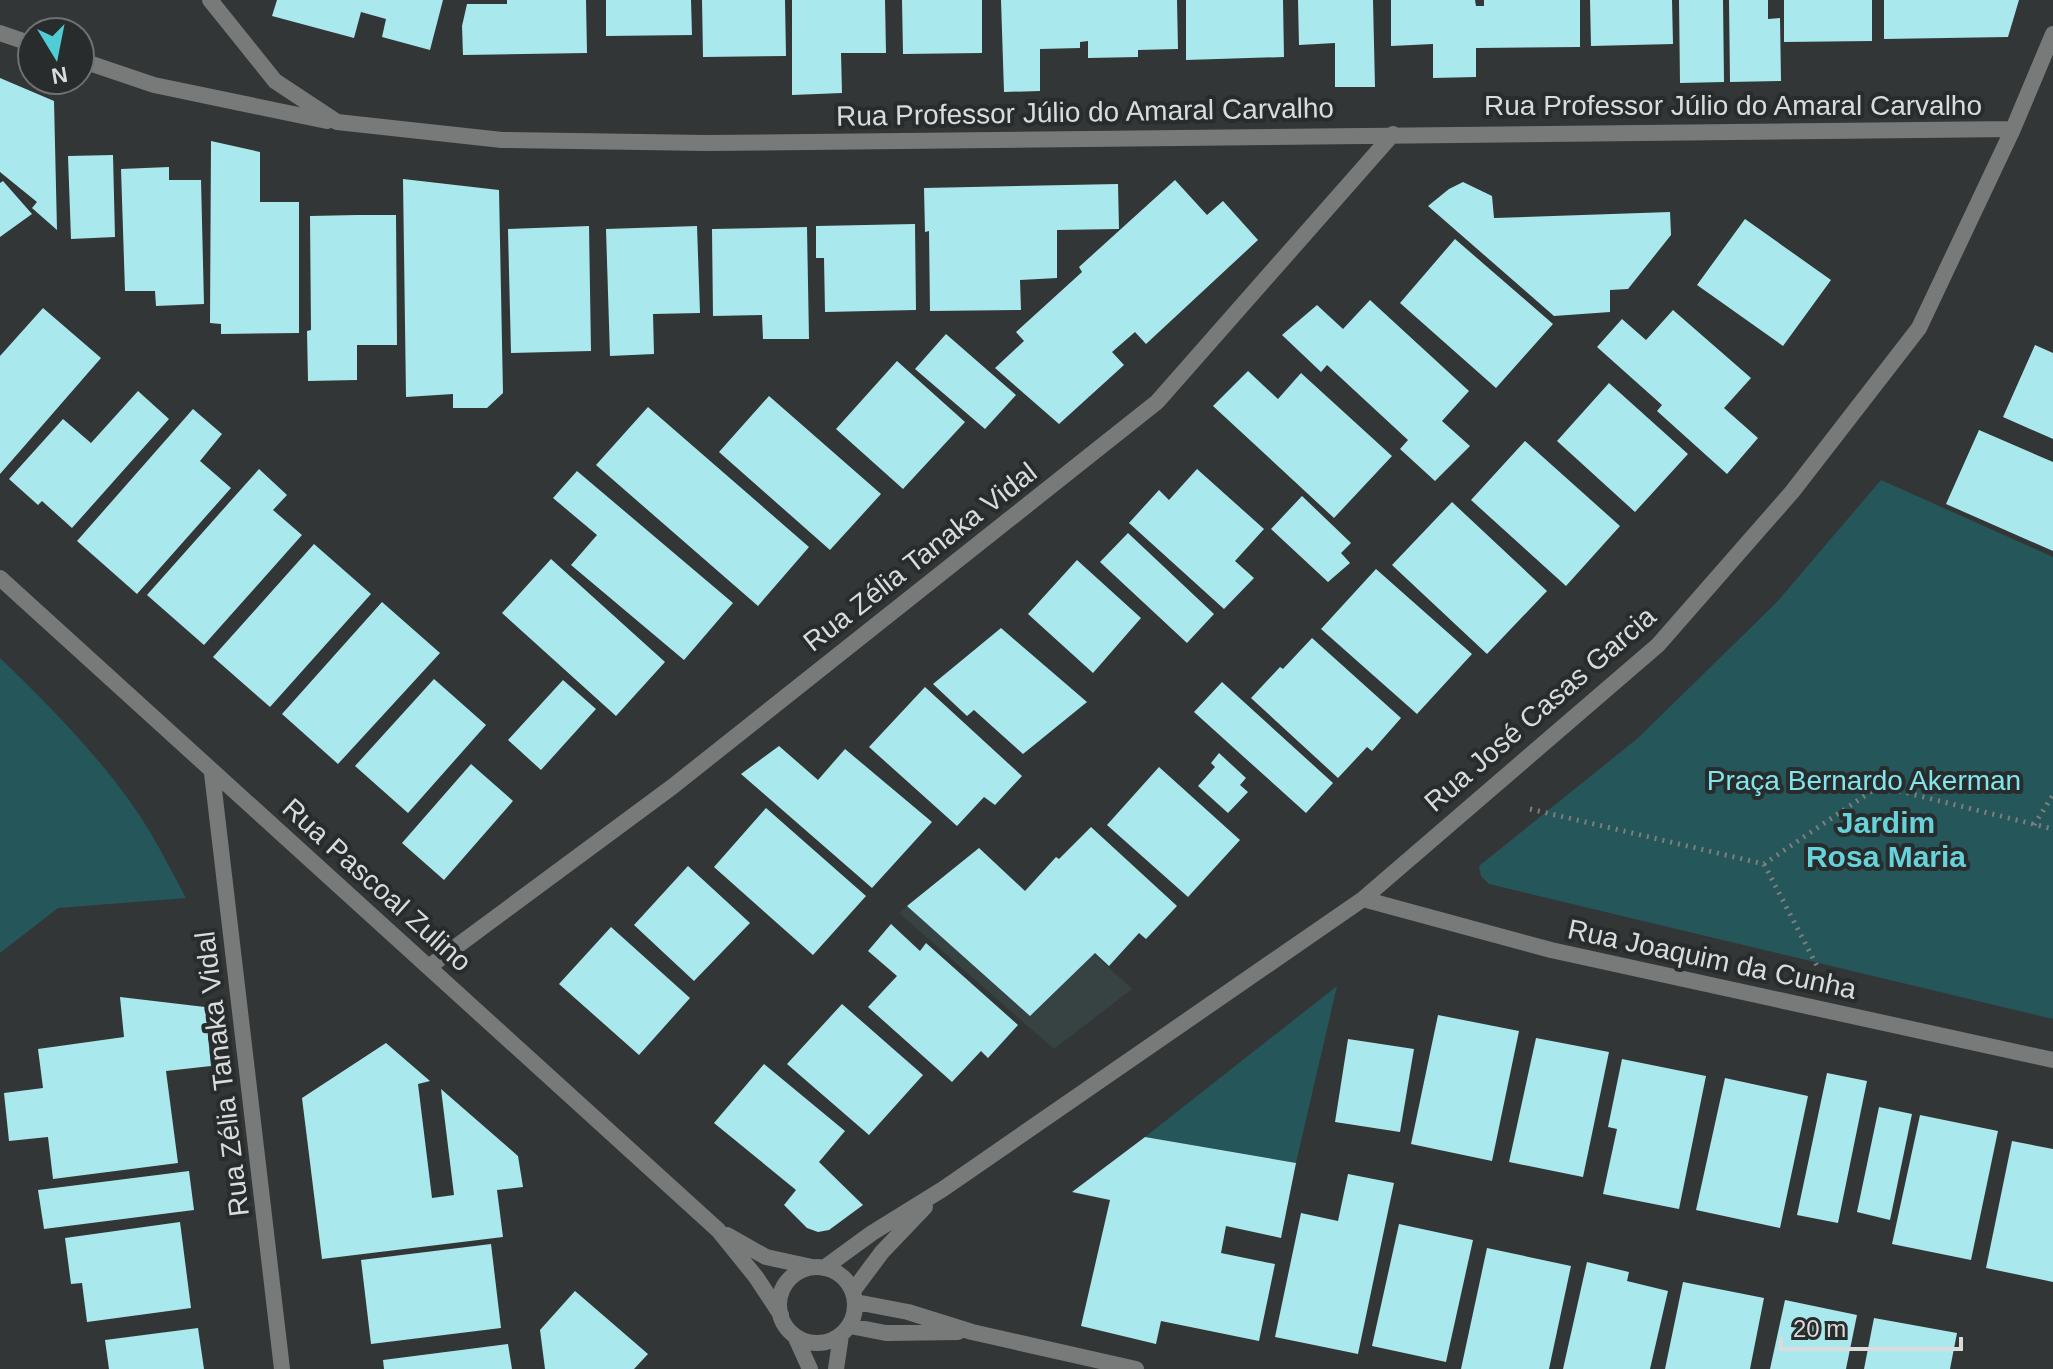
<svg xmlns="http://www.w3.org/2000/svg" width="2053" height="1369" viewBox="0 0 2053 1369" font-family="Arial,sans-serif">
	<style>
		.built { fill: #374243 }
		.green { fill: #255659 }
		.building { fill: #a9e8ed }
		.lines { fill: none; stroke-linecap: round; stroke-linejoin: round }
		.path { stroke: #7d7f7f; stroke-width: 5; stroke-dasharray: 2 6; stroke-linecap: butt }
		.minor { stroke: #787a7a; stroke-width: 16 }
		.labels { text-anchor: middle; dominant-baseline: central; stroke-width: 8; stroke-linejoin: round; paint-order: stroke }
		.street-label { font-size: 28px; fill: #dadcdc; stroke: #292c2c }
		.park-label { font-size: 28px; fill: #82e5ec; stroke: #292c2c }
		.neighbourhood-label { font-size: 30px; font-weight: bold; fill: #66d2da; stroke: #292c2c }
	</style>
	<rect width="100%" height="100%" fill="#333636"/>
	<path class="built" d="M 979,848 L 1132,989 L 1054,1049 L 899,913 Z"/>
	<path class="green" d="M 1881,480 L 2053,557 L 2053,1019 L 1489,884 L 1481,876 L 1479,866 L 1638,738 L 1776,603 Z
		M 0,658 C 52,708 113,770 150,832 C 163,854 174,876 186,898 L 58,908 L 0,953 Z
		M 1337,986 L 1296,1163 L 1145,1137 Z"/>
	<path class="building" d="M 277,0 L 443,0 L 430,50 L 382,37 L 386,19 L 361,12 L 354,38 L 272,16 Z
		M 507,0 L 586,0 L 587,53 L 463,55 L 462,26 L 467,4 L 507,4 Z
		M 606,0 L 691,0 L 692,35 L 606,36 Z
		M 702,0 L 785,0 L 786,56 L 703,57 Z
		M 792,0 L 885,0 L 886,53 L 841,53 L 842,93 L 792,95 Z
		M 902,0 L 982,0 L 982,53 L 903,54 Z
		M 1001,0 L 1177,0 L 1178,49 L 1138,50 L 1138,57 L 1088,58 L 1088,41 L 1080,42 L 1080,48 L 1040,49 L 1040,91 L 1004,92 Z
		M 1186,0 L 1283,0 L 1284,57 L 1186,60 Z
		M 1298,0 L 1373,0 L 1375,87 L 1335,87 L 1335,43 L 1299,45 Z
		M 1391,0 L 1475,0 L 1476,6 L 1484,6 L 1484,0 L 1580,0 L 1580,47 L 1476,48 L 1476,77 L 1433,78 L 1433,44 L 1391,46 Z
		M 1590,0 L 1672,0 L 1673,44 L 1591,46 Z
		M 1679,0 L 1723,0 L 1724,82 L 1680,83 Z
		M 1729,0 L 1768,0 L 1768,19 L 1780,18 L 1781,81 L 1730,82 Z
		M 1784,0 L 1872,0 L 1872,41 L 1784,42 Z
		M 1884,0 L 2019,0 L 2008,37 L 1884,39 Z
		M 0,78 L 54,101 L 57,230 L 32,208 L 37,202 L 0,172 Z
		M 211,141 L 260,152 L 260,202 L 299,202 L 299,333 L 221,334 L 221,324 L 210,323 Z
		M 113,155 L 115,237 L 71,239 L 68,156 Z
		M 169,167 L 169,180 L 201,180 L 204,304 L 156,306 L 155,291 L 125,291 L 121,169 Z
		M 403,179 L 499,190 L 503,393 L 487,408 L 453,408 L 453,394 L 406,397 Z
		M 1175,180 L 1207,215 L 1223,201 L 1258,240 L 1146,344 L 1135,332 L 1112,352 L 1124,365 L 1059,424 L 995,368 L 1024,341 L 1016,332 L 1082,272 L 1079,267 Z
		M 3,181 L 32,214 L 0,237 L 0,183 Z
		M 1463,182 L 1492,196 L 1494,218 L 1670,212 L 1671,235 L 1628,289 L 1610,290 L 1610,312 L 1554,316 L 1428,206 L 1449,189 Z
		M 1118,184 L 1119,229 L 1057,230 L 1057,278 L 1020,280 L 1021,310 L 930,311 L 929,231 L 925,232 L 924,188 Z
		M 357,215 L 396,215 L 397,345 L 357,345 L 357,380 L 308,381 L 307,331 L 311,330 L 310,216 Z
		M 1745,219 L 1831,280 L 1783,346 L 1697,285 Z
		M 915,224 L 916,310 L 825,312 L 824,258 L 816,258 L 816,226 Z
		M 589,226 L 591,351 L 511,353 L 508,229 Z
		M 697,226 L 700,313 L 653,314 L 654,354 L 610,356 L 606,229 Z
		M 807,227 L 809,339 L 763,339 L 762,315 L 713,316 L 712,229 Z
		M 1455,239 L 1553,324 L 1496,388 L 1400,303 Z
		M 1370,300 L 1469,391 L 1442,421 L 1470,446 L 1435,481 L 1400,449 L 1408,440 L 1327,365 L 1321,372 L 1282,335 L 1317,305 L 1343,329 Z
		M 43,308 L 101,358 L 0,474 L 0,356 Z
		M 1673,310 L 1751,378 L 1724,408 L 1758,438 L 1727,474 L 1657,411 L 1662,405 L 1597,347 L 1622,319 L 1646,340 Z
		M 946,334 L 1016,395 L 985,429 L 915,369 Z
		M 2035,345 L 2053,353 L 2053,439 L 2003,417 Z
		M 897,361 L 965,422 L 903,489 L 836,429 Z
		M 1248,371 L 1278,399 L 1301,373 L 1392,456 L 1334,518 L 1213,406 Z
		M 1609,383 L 1688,454 L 1635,512 L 1557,441 Z
		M 138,391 L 169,419 L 72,528 L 42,501 L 38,505 L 9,479 L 63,419 L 91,443 Z
		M 769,396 L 881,494 L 830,550 L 719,452 Z
		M 648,407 L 809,547 L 758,606 L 596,465 Z
		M 193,409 L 222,434 L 200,461 L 231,488 L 137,594 L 77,541 Z
		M 1979,430 L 2053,462 L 2053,551 L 1946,504 Z
		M 1525,441 L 1620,526 L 1566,586 L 1471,500 Z
		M 259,469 L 287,495 L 273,510 L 302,535 L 204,645 L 147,595 Z
		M 1197,469 L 1264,529 L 1235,561 L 1254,578 L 1224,609 L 1129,523 L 1159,490 L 1169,500 Z
		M 577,471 L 733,603 L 684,660 L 571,565 L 597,535 L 553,498 Z
		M 1302,496 L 1351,543 L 1341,553 L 1350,563 L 1328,582 L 1271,529 Z
		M 1452,502 L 1547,591 L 1487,654 L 1392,565 Z
		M 1128,533 L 1214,614 L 1187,643 L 1100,562 Z
		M 314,544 L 371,594 L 270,707 L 213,657 Z
		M 551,559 L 665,662 L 616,716 L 502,613 Z
		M 1077,560 L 1141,618 L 1093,673 L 1028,614 Z
		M 1376,569 L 1472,654 L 1417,714 L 1321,629 Z
		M 382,602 L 440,653 L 338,764 L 282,714 Z
		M 1001,628 L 1087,702 L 1023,754 L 974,710 L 967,716 L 933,684 Z
		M 1312,638 L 1401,718 L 1372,751 L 1367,747 L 1338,778 L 1251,698 L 1280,667 L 1283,669 Z
		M 434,679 L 486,725 L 408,813 L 355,766 Z
		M 563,680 L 596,709 L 541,770 L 508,740 Z
		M 1222,682 L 1333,783 L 1306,813 L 1194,712 Z
		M 925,687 L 1022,776 L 995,805 L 984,797 L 957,826 L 869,747 Z
		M 779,746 L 818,780 L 845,749 L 932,822 L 872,888 L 741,774 Z
		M 1219,753 L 1246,778 L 1240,785 L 1248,792 L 1228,813 L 1198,786 L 1215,767 L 1211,763 Z
		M 471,764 L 513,801 L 444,880 L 402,843 Z
		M 1159,767 L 1240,840 L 1188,897 L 1107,825 Z
		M 766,808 L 866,896 L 813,955 L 714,867 Z
		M 1091,827 L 1177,906 L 1146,939 L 1139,933 L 1109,966 L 1095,953 L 1030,1016 L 907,906 L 979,848 L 1025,891 L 1056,857 L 1059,859 Z
		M 688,866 L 750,923 L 694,981 L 634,925 Z
		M 891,924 L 920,951 L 926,943 L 1018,1025 L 988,1058 L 981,1051 L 952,1082 L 868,1007 L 897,976 L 868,951 Z
		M 611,927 L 690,998 L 639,1055 L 559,984 Z
		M 120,997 L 205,1007 L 211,1066 L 166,1071 L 178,1163 L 53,1179 L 48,1137 L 9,1141 L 4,1093 L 43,1088 L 38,1049 L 124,1037 Z
		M 842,1004 L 923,1075 L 869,1135 L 787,1064 Z
		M 1438,1015 L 1519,1031 L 1492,1161 L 1411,1144 Z
		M 1536,1038 L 1609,1052 L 1583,1177 L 1509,1162 Z
		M 1348,1039 L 1414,1049 L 1400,1132 L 1335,1122 Z
		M 386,1043 L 430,1081 L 418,1084 L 432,1198 L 454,1195 L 441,1089 L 518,1156 L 523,1187 L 497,1190 L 503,1237 L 322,1259 L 302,1098 Z
		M 1622,1059 L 1706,1076 L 1679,1209 L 1603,1194 L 1617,1129 L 1608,1127 Z
		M 764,1064 L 845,1131 L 819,1162 L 863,1205 L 829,1230 L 818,1232 L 807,1228 L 784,1205 L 796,1190 L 714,1123 Z
		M 1827,1073 L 1867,1081 L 1838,1223 L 1797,1215 Z
		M 1725,1078 L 1808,1096 L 1780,1228 L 1696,1210 Z
		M 1879,1107 L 1912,1114 L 1890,1220 L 1857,1212 Z
		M 1920,1115 L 1998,1131 L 1971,1260 L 1892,1244 Z
		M 1145,1137 L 1296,1163 L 1281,1238 L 1226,1226 L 1221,1253 L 1275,1264 L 1259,1341 L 1161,1321 L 1156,1344 L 1081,1326 L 1110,1200 L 1072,1192 Z
		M 2012,1141 L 2053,1149 L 2053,1282 L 1986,1268 Z
		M 189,1171 L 194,1210 L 44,1229 L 38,1190 Z
		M 1348,1174 L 1394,1183 L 1358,1354 L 1275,1337 L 1301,1213 L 1338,1221 Z
		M 180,1222 L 191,1308 L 87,1322 L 82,1283 L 71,1284 L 65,1238 Z
		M 1399,1224 L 1473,1240 L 1446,1362 L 1372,1346 Z
		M 491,1244 L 501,1328 L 371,1344 L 361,1260 Z
		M 1487,1248 L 1571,1266 L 1549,1369 L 1461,1369 Z
		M 1587,1262 L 1629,1272 L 1627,1281 L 1668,1291 L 1650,1369 L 1563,1369 Z
		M 1683,1282 L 1764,1298 L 1750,1369 L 1665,1369 Z
		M 575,1291 L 648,1354 L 634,1369 L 545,1369 L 540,1330 Z
		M 1785,1300 L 1857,1315 L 1846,1369 L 1770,1369 Z
		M 1874,1318 L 1957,1333 L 1950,1369 L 1864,1369 Z
		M 198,1328 L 204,1369 L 109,1369 L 105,1340 Z
		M 508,1344 L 512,1369 L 384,1369 L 383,1360 Z"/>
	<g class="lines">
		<path class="path" d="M 1530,809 L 1764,864 L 1879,786 L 2053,829
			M 2034,825 L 2053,795
			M 1764,864 L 1817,966"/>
		<path class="minor" d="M 210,0 L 275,81 L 337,122 L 502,140 L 707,143 L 2013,129
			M 0,33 L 32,44
			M 80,60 L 154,85 L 327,121
			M 0,578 L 718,1230 L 756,1277 L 781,1315
			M 212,773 L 282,1369
			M 1363,899 L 1551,950 L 2053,1060
			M 430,966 L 672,787 L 1157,402 L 1393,134
			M 727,1235 L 766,1257 L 812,1267
			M779 1305a38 38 0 1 1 76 0a38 38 0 1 1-76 0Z
			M 824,1268 L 872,1233 L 943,1189 L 1363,899 L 1658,645 L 1792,492 L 1919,328 L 2013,129 L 2053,34
			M 853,1291 L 882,1252 L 925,1207
			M 856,1302 L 908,1312 L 972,1332 L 1136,1369
			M 850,1326 L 886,1333 L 958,1332
			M 795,1336 L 810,1369
			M 836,1369 L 841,1335"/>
	</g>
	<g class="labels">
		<g class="street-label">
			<text x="1733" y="105">Rua Professor Júlio do Amaral Carvalho</text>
			<text transform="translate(1085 112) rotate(-1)">Rua Professor Júlio do Amaral Carvalho</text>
			<text transform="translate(920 557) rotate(-38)">Rua Zélia Tanaka Vidal</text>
			<text transform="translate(1540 709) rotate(-41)">Rua José Casas Garcia</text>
			<text transform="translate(377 885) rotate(42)">Rua Pascoal Zulino</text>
			<text transform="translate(1712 959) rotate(12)">Rua Joaquim da Cunha</text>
			<text transform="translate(222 1074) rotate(-97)">Rua Zélia Tanaka Vidal</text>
		</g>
		<g class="park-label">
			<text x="1864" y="780">Praça Bernardo Akerman</text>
		</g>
		<g class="neighbourhood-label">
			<text x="1886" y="822">Jardim<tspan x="1886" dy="34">Rosa Maria</tspan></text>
		</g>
	</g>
	<g transform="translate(56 56) rotate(170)"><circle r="38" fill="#292c2c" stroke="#707272" stroke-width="2"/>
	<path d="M0-6L14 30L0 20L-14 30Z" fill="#51ccd4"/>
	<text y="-12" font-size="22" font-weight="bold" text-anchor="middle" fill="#dadcdc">N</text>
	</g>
	<path d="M1781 1337v12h180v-12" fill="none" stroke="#dadcdc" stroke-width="4"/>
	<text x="1793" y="1337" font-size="24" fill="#dadcdc" stroke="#292c2c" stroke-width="6" paint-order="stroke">20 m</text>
</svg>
